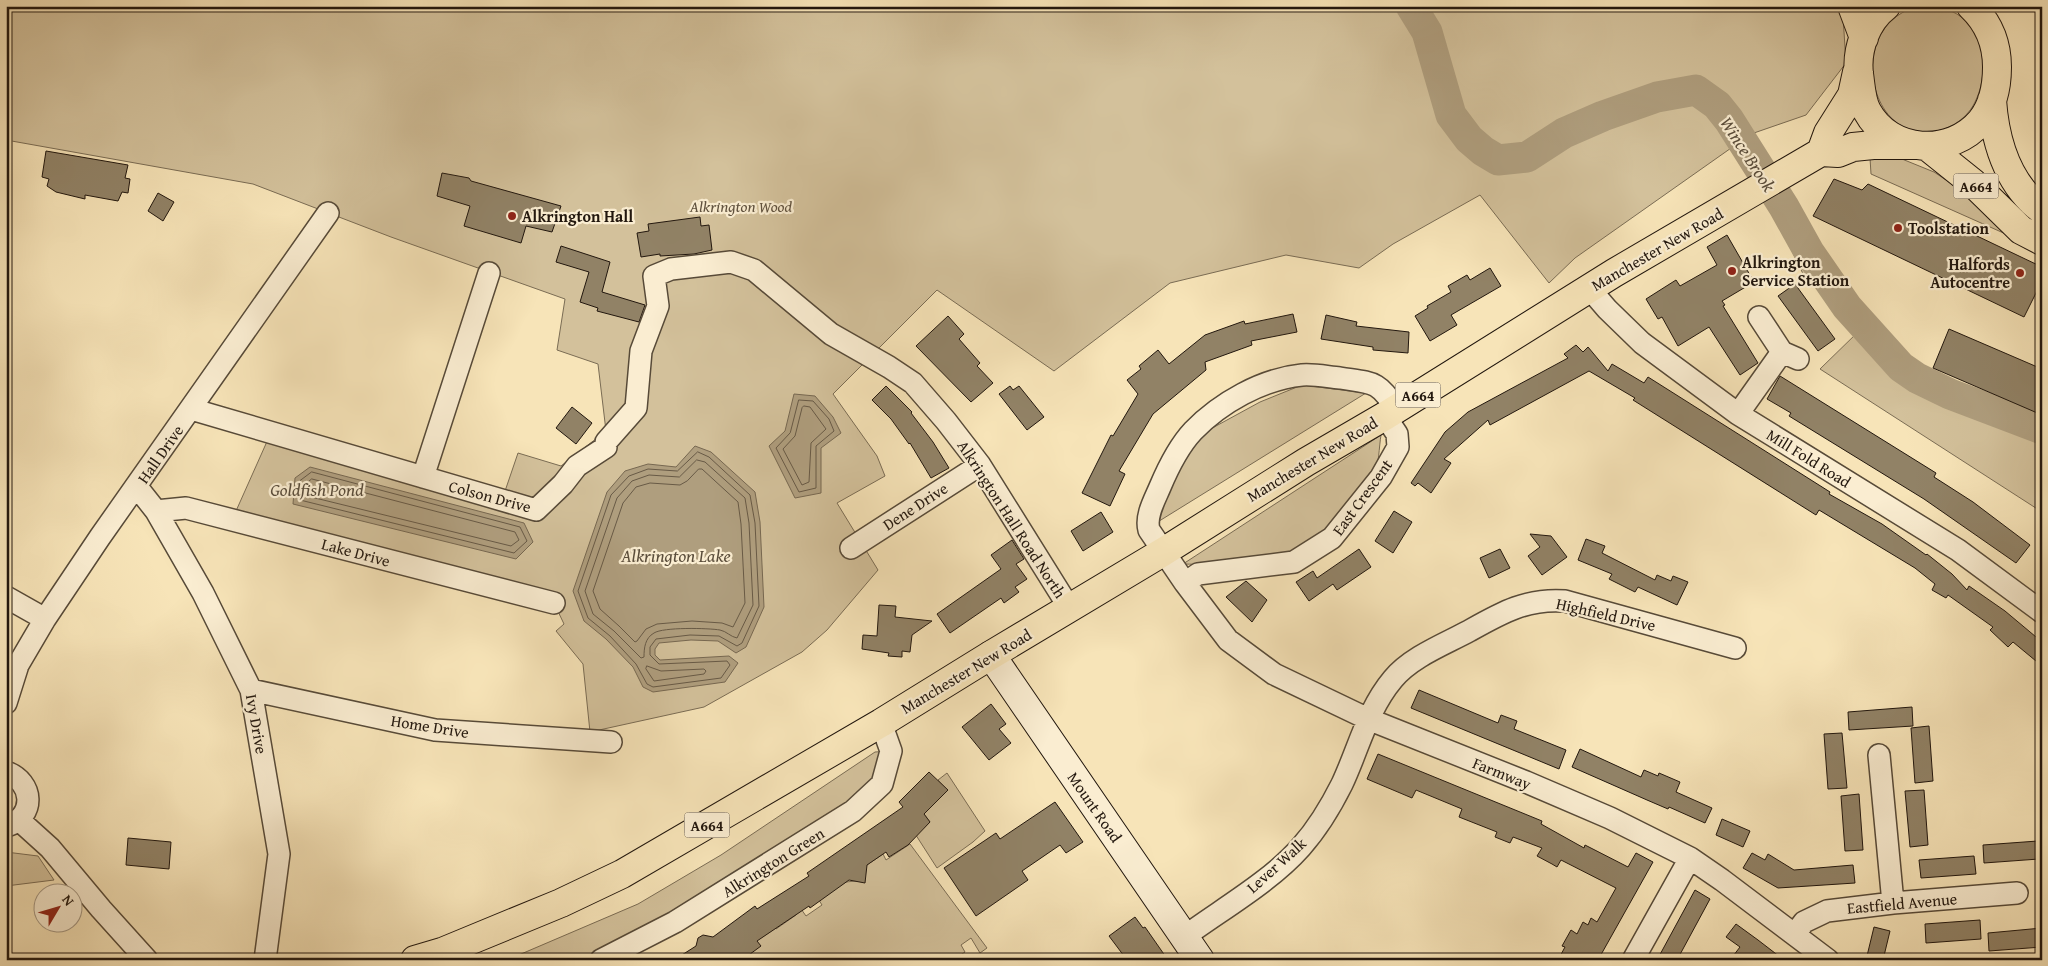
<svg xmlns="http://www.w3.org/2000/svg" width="2048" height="966" viewBox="0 0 2048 966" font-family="'Gentium Book Plus',serif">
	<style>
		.green { fill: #d3c19b; stroke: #7a6c54 }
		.water { fill: #af9e7e; stroke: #776851 }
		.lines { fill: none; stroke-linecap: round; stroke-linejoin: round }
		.shore { stroke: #685a46; stroke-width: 1 }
		.river { stroke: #af9e7e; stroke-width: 31 }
		.building { fill: #918266; stroke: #22170e }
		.street-casing { stroke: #574a38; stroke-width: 24 }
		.secondary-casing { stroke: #22170e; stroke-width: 30 }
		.primary-casing { stroke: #22170e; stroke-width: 30 }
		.street { stroke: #faedd1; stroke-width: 21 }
		.secondary { stroke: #faedd1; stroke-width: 28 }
		.primary { stroke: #f7e4b8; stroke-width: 28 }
		.poi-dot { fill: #8f2418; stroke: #faedd1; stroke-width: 2 }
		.labels { text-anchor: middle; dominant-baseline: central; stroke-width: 4.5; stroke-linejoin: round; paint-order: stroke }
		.shield { fill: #faedd1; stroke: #635748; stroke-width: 1 }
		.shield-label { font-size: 15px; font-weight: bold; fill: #22170e }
		.park-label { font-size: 16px; font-style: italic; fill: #60523f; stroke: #faedd1 }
		.poi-label { font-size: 16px; font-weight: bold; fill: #22170e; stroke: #faedd1; text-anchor: start }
		.street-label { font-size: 16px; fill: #22170e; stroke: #faedd1 }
		.water-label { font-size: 18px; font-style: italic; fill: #5a4d3b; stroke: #faedd1 }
	</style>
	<rect width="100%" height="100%" fill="#f7e4b8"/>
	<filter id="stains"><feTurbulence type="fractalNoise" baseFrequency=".004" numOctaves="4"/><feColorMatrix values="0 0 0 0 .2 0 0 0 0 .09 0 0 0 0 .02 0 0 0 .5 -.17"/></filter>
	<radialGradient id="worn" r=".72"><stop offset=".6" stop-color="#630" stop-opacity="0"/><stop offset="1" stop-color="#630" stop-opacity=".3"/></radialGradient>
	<path class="green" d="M 6,6 L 1837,6 L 1843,16 L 1846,63 L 1806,115 L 1751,134 L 1575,258 L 1549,283 L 1480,195 L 1393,244 L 1359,268 L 1286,255 L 1170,283 L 1054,371 L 937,290 L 833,394 L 877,456 L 885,476 L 837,503 L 878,570 L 827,630 L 802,652 L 704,707 L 590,732 L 583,664 L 556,631 L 564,624 L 554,603 L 232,520 L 269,437 L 503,497 L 518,453 L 561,466 L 606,431 L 598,364 L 557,350 L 565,299 L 391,237 L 253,184 L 6,140 Z
		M 1921,6 C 1932,6 1941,6 1951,11 C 1984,25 1990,70 1976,100 C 1970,114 1958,124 1944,129 C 1867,155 1842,21 1921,6 Z
		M 1870,158 L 1902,159 L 1934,172 L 1973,198 L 2008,235 L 1871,174 Z
		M 1786,206 C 1822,265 1869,345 1932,379 C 1967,398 2005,410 2042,424 L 2042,512 L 1820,369 L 1859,331 L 1817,273 L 1805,278 L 1773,211 Z
		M 1302,385 L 1366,393 L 1156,523 L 1169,480 L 1205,432 L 1260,402 Z
		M 1381,435 C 1379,447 1379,465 1374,476 C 1370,486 1359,496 1353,504 C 1307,561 1253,566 1183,564 Z
		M 891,751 L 882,784 L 595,960 L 507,960 L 638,904 L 721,855 L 875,752 Z
		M 947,773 L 985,831 L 973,842 L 937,868 L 912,829 L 925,827 L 930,822 L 924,814 L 947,790 L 938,780 Z
		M 910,844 L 987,948 L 980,953 L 971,938 L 961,945 L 965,952 L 953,960 L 755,960 L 751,953 L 755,938 L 774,926 L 776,929 L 796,915 L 788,903 L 794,899 L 806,916 L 822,905 L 817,897 L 846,882 L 856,881 L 861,869 L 883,854 L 886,860 Z
		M 6,852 L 38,856 L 54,880 L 6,886 Z"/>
	<path class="water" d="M 794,394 L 815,396 L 833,417 L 841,433 L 821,448 L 821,493 L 795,498 L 769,446 L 785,431 Z
		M 695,446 L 711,452 L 755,492 L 760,522 L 764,607 L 746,647 L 736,653 L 718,641 L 691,640 L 659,643 L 655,649 L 655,655 L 660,660 L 729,656 L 738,663 L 725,682 L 653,692 L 643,687 L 633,667 L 606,639 L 584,621 L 573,591 L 607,492 L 625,471 L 648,464 L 676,467 Z
		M 310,467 L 524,523 L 533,542 L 516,559 L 293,504 L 295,478 Z"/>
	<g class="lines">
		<path class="shore" d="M 799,400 L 813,401 L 829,419 L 834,431 L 816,446 L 816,488 L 799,492 L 776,448 L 790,433 Z
			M 804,406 L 810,407 L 826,429 L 811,443 L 809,482 L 802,485 L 783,449 L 795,436 L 802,408 Z
			M 698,452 L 709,457 L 750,495 L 755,523 L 759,606 L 742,643 L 737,646 L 719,636 L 690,635 L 656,639 L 650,647 L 650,655 L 659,664 L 727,661 L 730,665 L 721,678 L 653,687 L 647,684 L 636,664 L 610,636 L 588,618 L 578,591 L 611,495 L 629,476 L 648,469 L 677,471 Z
			M 697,460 L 705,462 L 745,498 L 749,523 L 753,605 L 737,638 C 731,637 726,631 720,630 C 708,628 663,627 654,633 C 645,638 644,648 644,657 L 641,658 L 614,631 L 593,614 L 585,591 L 617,498 L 632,481 L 649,475 L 679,477 Z
			M 699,469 L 702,469 L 738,502 L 741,524 L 745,603 L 733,627 L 722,623 L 692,621 L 657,624 L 646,629 L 637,641 L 635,642 L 619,626 L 600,609 L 593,591 L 623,503 L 636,487 L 650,483 L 680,485 L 687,481 Z
			M 312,472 L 520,527 L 527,541 L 514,553 L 300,500 L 300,481 Z
			M 312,479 L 515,532 L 519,540 L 511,546 L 307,496 L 305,494 L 306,484 Z
			M 647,666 L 661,671 L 704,669 L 706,671 L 704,674 L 654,681 L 646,669 Z"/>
		<path class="river" d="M 1411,6 L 1427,32 L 1451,115 L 1469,139 L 1483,151 L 1498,160 L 1527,157 L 1564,133 L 1603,116 L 1657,97 L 1696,90 L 1717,105 L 1729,120 L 1784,207 L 1809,252 L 1847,307 L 1901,367 L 1917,378 L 1950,394 L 2042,429"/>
	</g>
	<path class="building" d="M 46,151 L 128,165 L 125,178 L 130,179 L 128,193 L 122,192 L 118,201 L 85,195 L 85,199 L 56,192 L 47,186 L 49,179 L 42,177 Z
		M 442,173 L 469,178 L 471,181 L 561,206 L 552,232 L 526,226 L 521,243 L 464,226 L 470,206 L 437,196 Z
		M 1834,179 L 1862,190 L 1868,184 L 2042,267 L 2042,281 L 2024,317 L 1813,216 Z
		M 158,193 L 174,202 L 163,221 L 148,211 Z
		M 700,217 L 701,226 L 709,225 L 712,250 L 694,254 L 660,256 L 660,254 L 641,257 L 637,233 L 649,231 L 648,224 Z
		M 1727,235 L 1754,282 L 1722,301 L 1725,305 L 1723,306 L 1758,363 L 1740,375 L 1709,327 L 1678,346 L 1662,317 L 1658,319 L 1646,299 L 1676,280 L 1680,286 L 1717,265 L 1707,247 Z
		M 561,246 L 610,262 L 602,292 L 645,305 L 639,322 L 597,311 L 598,308 L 580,302 L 589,272 L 556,262 Z
		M 1490,268 L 1501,286 L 1451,315 L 1457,325 L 1430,341 L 1415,316 L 1428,308 L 1427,306 L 1451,292 L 1448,286 L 1467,275 L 1470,280 Z
		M 1795,284 L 1835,339 L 1818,351 L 1778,296 Z
		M 1293,314 L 1297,332 L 1251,341 L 1252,345 L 1205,362 L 1206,370 L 1153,414 L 1119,471 L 1125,474 L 1110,506 L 1082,493 L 1111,435 L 1113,436 L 1138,394 L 1127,380 L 1141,369 L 1139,366 L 1158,350 L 1169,364 L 1205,335 L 1244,321 L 1245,324 Z
		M 1326,315 L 1357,322 L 1356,326 L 1409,332 L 1408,353 L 1373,350 L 1373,347 L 1321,339 Z
		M 948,316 L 964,334 L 959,339 L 980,363 L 977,366 L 993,383 L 971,402 L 916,346 Z
		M 1949,329 L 2042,369 L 2042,415 L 1933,368 Z
		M 1576,345 L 1583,352 L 1588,347 L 1608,371 L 1612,364 L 1644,383 L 1648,377 L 1830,492 L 1829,494 L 1882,524 L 1926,555 L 1927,554 L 1952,574 L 1967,590 L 1969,586 L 2005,611 L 2042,642 L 2042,666 L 2013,642 L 2008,647 L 1990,630 L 1993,627 L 1948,595 L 1946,598 L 1932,590 L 1935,584 L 1915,568 L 1819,510 L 1816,515 L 1633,400 L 1635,398 L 1589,371 L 1490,425 L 1488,420 L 1444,459 L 1451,463 L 1431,493 L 1418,483 L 1415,486 L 1411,483 L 1445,432 L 1468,412 L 1568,358 L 1564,354 Z
		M 1780,376 L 1936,473 L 1934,477 L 1973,502 L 2030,545 L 2016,563 L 1924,499 L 1789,416 L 1791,413 L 1767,399 Z
		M 886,386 L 912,412 L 911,413 L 933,442 L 949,468 L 931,478 L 910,443 L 909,444 L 891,419 L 872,400 Z
		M 1010,386 L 1013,390 L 1019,386 L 1044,417 L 1027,430 L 999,394 Z
		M 572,407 L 592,423 L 576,444 L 556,428 Z
		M 1394,511 L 1412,522 L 1393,553 L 1375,541 Z
		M 1101,512 L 1113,532 L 1083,551 L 1071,531 Z
		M 1530,534 L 1551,536 L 1567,557 L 1542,575 L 1528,556 L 1540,547 Z
		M 1586,539 L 1605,546 L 1602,553 L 1655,580 L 1657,575 L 1671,581 L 1673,576 L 1688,582 L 1677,605 L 1638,587 L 1635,592 L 1609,579 L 1612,574 L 1578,560 Z
		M 1012,540 L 1024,559 L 1016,564 L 1027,579 L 1015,587 L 1019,592 L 1004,603 L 1001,598 L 950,633 L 937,614 L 1001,569 L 991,555 Z
		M 1359,549 L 1371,567 L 1337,590 L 1333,584 L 1309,601 L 1296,582 L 1313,571 L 1317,578 Z
		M 1500,549 L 1510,568 L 1489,578 L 1480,558 Z
		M 1246,581 L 1267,600 L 1252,622 L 1226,597 Z
		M 879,605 L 896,606 L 895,617 L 932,621 L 912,635 L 910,652 L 902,651 L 902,657 L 888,656 L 889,653 L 862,649 L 863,635 L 877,636 Z
		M 1419,690 L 1498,723 L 1501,715 L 1517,721 L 1514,729 L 1566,750 L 1559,769 L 1411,708 Z
		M 991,704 L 1006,724 L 999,729 L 1011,743 L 989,760 L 962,727 Z
		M 1912,707 L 1913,726 L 1849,730 L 1848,712 Z
		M 1929,726 L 1933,781 L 1915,783 L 1911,728 Z
		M 1842,733 L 1847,788 L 1828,789 L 1824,734 Z
		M 1580,749 L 1641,777 L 1644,770 L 1658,776 L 1659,773 L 1680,782 L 1676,792 L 1712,808 L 1705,823 L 1669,807 L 1668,809 L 1647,800 L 1572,767 Z
		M 1378,754 L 1542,821 L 1541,824 L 1584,848 L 1585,845 L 1628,867 L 1636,853 L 1653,862 L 1598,960 L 1558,960 L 1565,947 L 1562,946 L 1571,930 L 1577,934 L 1583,922 L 1588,925 L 1591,918 L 1597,922 L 1616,888 L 1561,860 L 1557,867 L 1552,864 L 1537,856 L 1542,848 L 1513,837 L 1510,843 L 1495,837 L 1497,832 L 1459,817 L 1462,809 L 1416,790 L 1412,798 L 1367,779 Z
		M 929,772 L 948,790 L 924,814 L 930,822 L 908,845 L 889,857 L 886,852 L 867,865 L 865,883 L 849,880 L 810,908 L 809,906 L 757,941 L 761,946 L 742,960 L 674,960 L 696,946 L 698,938 L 703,935 L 713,937 L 755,906 L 757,909 L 809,876 L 807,873 L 903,807 L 899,802 Z
		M 1924,790 L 1928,845 L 1910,847 L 1905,791 Z
		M 1859,794 L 1863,850 L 1845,851 L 1841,796 Z
		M 1055,802 L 1083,842 L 1066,853 L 1060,845 L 1022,871 L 1028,880 L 976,916 L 944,868 L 996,833 L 1000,839 Z
		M 1722,819 L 1750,831 L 1743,847 L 1716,835 Z
		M 128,838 L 171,842 L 169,869 L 126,865 Z
		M 2038,841 L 2039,859 L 1984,863 L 1983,845 Z
		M 1752,853 L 1765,860 L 1768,854 L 1794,870 L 1853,865 L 1855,883 L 1778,888 L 1743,868 Z
		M 1974,856 L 1976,874 L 1921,878 L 1919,860 Z
		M 1695,890 L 1710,899 L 1677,960 L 1657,960 Z
		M 1135,917 L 1143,928 L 1145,927 L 1168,960 L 1127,960 L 1109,936 Z
		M 1980,920 L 1981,939 L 1926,943 L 1925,924 Z
		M 1736,924 L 1758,940 L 1784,960 L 1730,960 L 1740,947 L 1726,937 Z
		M 1874,927 L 1890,931 L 1883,960 L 1866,960 Z
		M 2042,928 L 2042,947 L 1989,951 L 1988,933 Z"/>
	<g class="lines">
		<defs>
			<path id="street" d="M 1589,288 L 1607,309 L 1642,343 L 1738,414 L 1958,550 L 2042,612
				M 1759,317 L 1782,352 L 1798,359
				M 191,409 L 536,510 L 563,484 L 577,466 L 606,447 L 606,442 L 636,408 L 641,351 L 658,306 L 654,276 L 671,269 L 731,262 L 754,270 L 831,334 L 889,367 L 913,383 L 946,421 L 980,465 L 1070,609
				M 1396,409 C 1378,380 1372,383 1340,378 C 1328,377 1315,374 1302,375 C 1262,379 1220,403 1193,431 C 1179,446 1168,468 1160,487 C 1155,499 1145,516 1149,530 L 1185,583 L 1228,640 L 1274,674 L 1368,719 L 1526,782 L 1610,818 L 1690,858 L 1722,880 L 1828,960
				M 1738,414 L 1782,352
				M 423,477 L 489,273
				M 137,487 L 156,511 L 203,593 L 251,690 L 279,854 L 265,960
				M 156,511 L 186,508 L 554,603
				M 851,548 L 980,465
				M 1185,583 L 1198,574 L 1294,562 L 1332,538 L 1381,477 L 1398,447 L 1397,434 L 1385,416
				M 6,597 L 45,619
				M 251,690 L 435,730 L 611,742
				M 6,703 L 18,665 L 45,619 L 100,537 L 328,213
				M 1879,755 L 1893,903
				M 6,772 C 34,782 36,816 7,826
				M 19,820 L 50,848 L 101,909 L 147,960
				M 1795,934 L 1804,922 L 1827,911 L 1893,903 L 2017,893
				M 1184,937 C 1222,909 1270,882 1301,847 C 1317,829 1331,806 1342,784 C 1359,748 1367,710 1393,679 C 1411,657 1445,644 1469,631 C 1501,613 1527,598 1565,601 L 1735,648
				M 601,960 L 675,922 L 853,811 L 882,784 L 891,751 L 881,723
				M 1633,960 L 1690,858"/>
			<path id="secondary" d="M 991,655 L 1200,960"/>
			<path id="primary" d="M 1852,6 L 1864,38
				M 1886,6 C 1866,21 1856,50 1859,74 C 1861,87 1861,100 1867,111 C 1890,154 1951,157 1981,121 C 1993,106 1997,86 1997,67 C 1997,43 1989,23 1971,6
				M 1992,100 C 1995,142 2008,184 2042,210
				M 1928,147 L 1973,183 L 2021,230 L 2042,241
				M 1821,152 L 1828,133 L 1852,95 L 1857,72
				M 415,960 L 442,952 L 561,903 L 622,874 L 881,723 L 991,655 L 1163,552 L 1306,462 L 1385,416 L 1614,273 L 1821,152 L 1838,153 L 1853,147 L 1873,145 L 1914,145"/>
		</defs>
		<use href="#street" class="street-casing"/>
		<use href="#secondary" class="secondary-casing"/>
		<use href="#primary" class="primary-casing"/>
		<use href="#street" class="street"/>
		<use href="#secondary" class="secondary"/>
		<use href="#primary" class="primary"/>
	</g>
	<g class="poi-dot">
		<circle cx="512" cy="216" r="5"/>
		<circle cx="1898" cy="228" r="5"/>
		<circle cx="1732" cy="271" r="5"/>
		<circle cx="2020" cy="273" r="5"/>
	</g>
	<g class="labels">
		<g class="shield">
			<rect x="1953.5" y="173.5" width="45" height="25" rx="4"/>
			<rect x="1395.5" y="382.5" width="45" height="25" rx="4"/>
			<rect x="684.5" y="812.5" width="45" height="25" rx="4"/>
		</g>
		<g class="shield-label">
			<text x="1976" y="186">A664</text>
			<text x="1418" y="395">A664</text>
			<text x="707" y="825">A664</text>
		</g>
		<g class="park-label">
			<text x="741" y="206">Alkrington Wood</text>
		</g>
		<g class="poi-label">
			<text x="522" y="216">Alkrington Hall</text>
			<text x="1908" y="228">Toolstation</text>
			<text x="1742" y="262">Alkrington<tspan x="1742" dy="18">Service Station</tspan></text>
			<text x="2010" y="264" text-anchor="end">Halfords<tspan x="2010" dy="18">Autocentre</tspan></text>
		</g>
		<g class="street-label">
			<text transform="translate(1657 249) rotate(-30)">Manchester New Road</text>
			<text transform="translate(160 454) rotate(-55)">Hall Drive</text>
			<text transform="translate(1809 458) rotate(32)">Mill Fold Road</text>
			<text transform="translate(1312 459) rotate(-31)">Manchester New Road</text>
			<text transform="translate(490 496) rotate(15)">Colson Drive</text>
			<text transform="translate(1362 497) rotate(-54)">East Crescent</text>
			<text transform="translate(915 506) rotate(-33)">Dene Drive</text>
			<text transform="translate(1012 519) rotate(57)">Alkrington Hall Road North</text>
			<text transform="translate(356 552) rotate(15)">Lake Drive</text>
			<text transform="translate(1606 614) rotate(13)">Highfield Drive</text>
			<text transform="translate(966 671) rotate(-31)">Manchester New Road</text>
			<text transform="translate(257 724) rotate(80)">Ivy Drive</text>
			<text transform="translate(430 726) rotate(9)">Home Drive</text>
			<text transform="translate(1502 773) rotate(22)">Farmway</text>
			<text transform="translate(1095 807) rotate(55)">Mount Road</text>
			<text transform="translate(773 862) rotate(-32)">Alkrington Green</text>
			<text transform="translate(1276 865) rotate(-42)">Lever Walk</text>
			<text transform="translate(1902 903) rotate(-5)">Eastfield Avenue</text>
		</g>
		<g class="water-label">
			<text transform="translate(1748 154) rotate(57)">Wince Brook</text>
			<text x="317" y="489">Goldfish Pond</text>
			<text x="676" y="555">Alkrington Lake</text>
		</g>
	</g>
	<rect width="2048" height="966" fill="none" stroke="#f7e4b8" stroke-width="25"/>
	<rect x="8" y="8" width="2033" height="951" fill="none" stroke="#22170e" stroke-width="2.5"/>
	<rect x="12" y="12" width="2023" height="941" fill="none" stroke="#22170e"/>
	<g transform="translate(58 908) rotate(52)"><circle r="24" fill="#faedd1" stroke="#a49783"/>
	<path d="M0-4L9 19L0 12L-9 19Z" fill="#8f2418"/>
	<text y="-8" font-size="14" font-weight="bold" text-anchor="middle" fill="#22170e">N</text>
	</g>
	<rect width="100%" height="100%" filter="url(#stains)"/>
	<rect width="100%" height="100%" fill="url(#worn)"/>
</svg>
